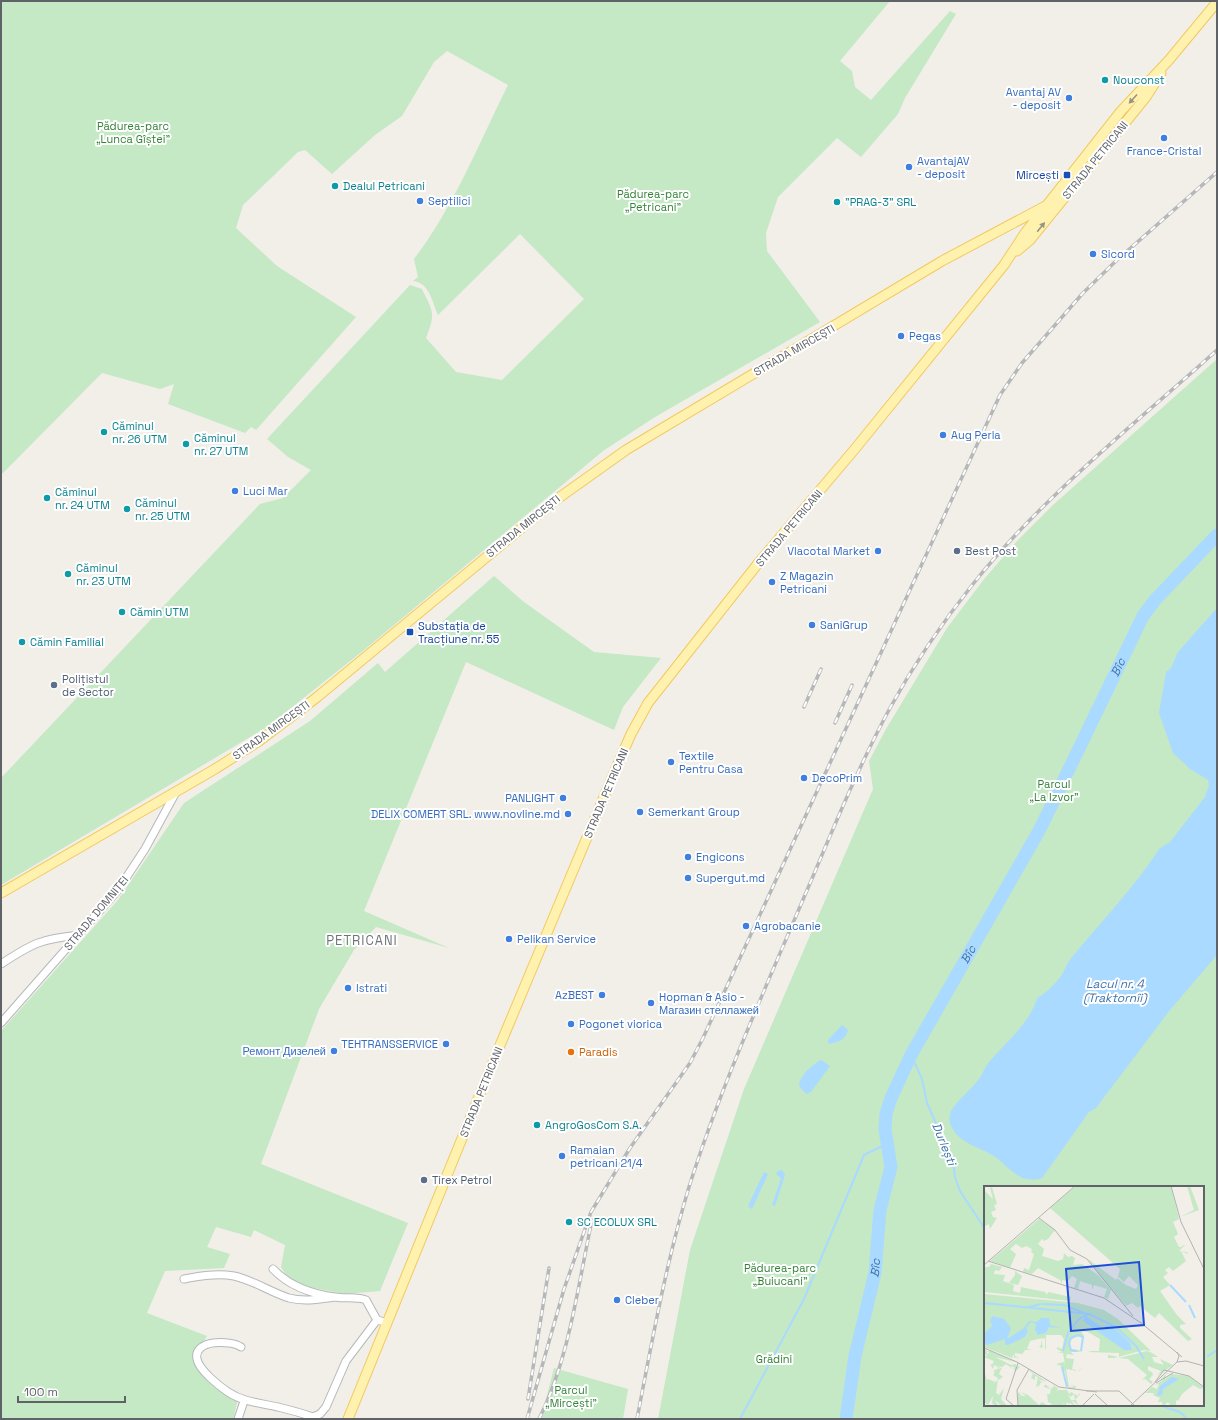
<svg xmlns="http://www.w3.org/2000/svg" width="1218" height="1420" viewBox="0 0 1218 1420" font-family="'Space Grotesk',sans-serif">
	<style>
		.green { fill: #c5e8c5; fill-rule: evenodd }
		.water { fill: #aadaff }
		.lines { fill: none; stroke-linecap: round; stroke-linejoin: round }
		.stream { stroke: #aadaff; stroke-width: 2 }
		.river { stroke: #aadaff; stroke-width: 13 }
		.minor-casing { stroke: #b5b8bc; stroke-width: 9 }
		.major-casing { stroke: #f2c960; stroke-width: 11 }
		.minor { stroke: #fff; stroke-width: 7 }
		.major { stroke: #fff2af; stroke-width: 9 }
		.rail-casing { stroke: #b6b7b8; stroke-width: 3.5 }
		.rail { stroke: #fff; stroke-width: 2; stroke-dasharray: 6; stroke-linecap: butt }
		.oneway { fill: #979581 }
		.culture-dot { fill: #0f9aa8; stroke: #fff; stroke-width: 1.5 }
		.shop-dot { fill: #3f7fe0; stroke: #fff; stroke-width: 1.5 }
		.transit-dot { fill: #1a4fb4; stroke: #fff; stroke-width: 1.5 }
		.service-dot { fill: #5c6f8a; stroke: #fff; stroke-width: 1.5 }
		.food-dot { fill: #e8710a; stroke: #fff; stroke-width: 1.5 }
		.labels { text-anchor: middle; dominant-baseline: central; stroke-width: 4; stroke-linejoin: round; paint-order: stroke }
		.culture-label { font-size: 11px; fill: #0d838f; stroke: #fff; text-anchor: start }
		.shop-label { font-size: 11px; fill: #366cbe; stroke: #fff; text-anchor: start }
		.park-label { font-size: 11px; fill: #348238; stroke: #fff }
		.street-label { font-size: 11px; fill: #5f6368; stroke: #fff }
		.transit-label { font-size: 11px; fill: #164399; stroke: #fff; text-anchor: end }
		.service-label { font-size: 11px; fill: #4e5e75; stroke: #fff; text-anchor: start }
		.food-label { font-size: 11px; fill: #c56008; stroke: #fff; text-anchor: start }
		.water-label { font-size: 12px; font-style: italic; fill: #4174aa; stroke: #fff }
		.quarter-label { font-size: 13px; letter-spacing: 1px; fill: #70757a; stroke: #fff }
		.inset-river { fill: none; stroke: #aadaff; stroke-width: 2 }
		.inset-road { fill: none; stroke: #b3b3b1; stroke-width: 1 }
		.view { fill: #1d4ed8; fill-opacity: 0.15; stroke: #1d4ed8; stroke-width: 2 }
		.inset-edge { fill: none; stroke: #5f6368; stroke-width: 2 }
	</style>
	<rect width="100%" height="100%" fill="#f1efe8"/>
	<path class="green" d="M 1,1 L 890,1 L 840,61 L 852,71 L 855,87 L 871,100 L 950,11 L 956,14 L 905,98 L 898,114 L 861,157 L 837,138 L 778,197 L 766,233 L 767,251 L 820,322 L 655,417 L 603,451 L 364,650 L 267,727 L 1,885 L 1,778 L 260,504 L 283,498 L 311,470 L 288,457 L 267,439 L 410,285 L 422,289 C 433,312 436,313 426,338 L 456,372 L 502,380 L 584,299 L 520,234 L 438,315 C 432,302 430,283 413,281 L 418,277 L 414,259 C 454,207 479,143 508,85 L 447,51 L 434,62 L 402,116 L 375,135 L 332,174 L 305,150 L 298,152 L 243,205 L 236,228 L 277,266 L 356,317 L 256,430 L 251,427 L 245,433 L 168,404 L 174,384 L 160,389 L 102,373 L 1,475 Z
		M 1217,359 L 1217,1419 L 658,1419 L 690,1250 L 744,1089 L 873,789 L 869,761 L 886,729 L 947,628 L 985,578 L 1017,541 L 1053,505 ZM 985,1187 L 1203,1187 L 1203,1405 L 985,1405 Z
		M 494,576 L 524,602 L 594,652 L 661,658 L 623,707 L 614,730 L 466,662 L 364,911 L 449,948 L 376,927 L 354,950 L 319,1009 L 261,1164 L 408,1223 L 380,1291 L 345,1294 L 304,1286 L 287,1277 L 281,1267 L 285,1245 L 254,1230 L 251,1237 L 216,1227 L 207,1247 L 230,1254 L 224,1268 L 165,1271 L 147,1313 L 207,1336 L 193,1359 L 209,1382 L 238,1399 L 233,1419 L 1,1419 L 1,1031 L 118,900 L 184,803 L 310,721 L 378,663 L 385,672 Z
		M 554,1368 L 628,1389 L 623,1419 L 541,1419 Z"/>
	<path class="water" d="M 1217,608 L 1217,955 L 1170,1010 L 1096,1108 L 1089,1112 L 1042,1178 C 1022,1184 1012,1171 998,1159 C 983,1147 961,1146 951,1126 C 949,1121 949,1116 951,1111 C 958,1099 970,1091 979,1079 C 983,1074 985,1066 990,1061 C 1006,1042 1030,1023 1037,998 C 1045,994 1056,983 1061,976 C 1065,970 1067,963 1072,957 C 1102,921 1134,887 1160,848 L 1170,842 L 1205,797 L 1209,785 L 1208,780 L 1190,769 L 1173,753 L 1159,713 L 1166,672 L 1171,668 L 1178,652 Z
		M 842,1025 L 848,1030 C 845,1041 838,1042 828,1044 L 828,1040 Z
		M 821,1060 L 830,1066 L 811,1092 L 806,1094 L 799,1086 C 800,1075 812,1065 821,1060 Z
		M 782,1170 L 785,1175 L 775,1206 L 772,1205 L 781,1178 L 776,1174 L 778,1171 Z
		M 764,1172 L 768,1174 L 752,1209 L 750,1208 L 748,1206 Z"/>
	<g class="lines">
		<path class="stream" d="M 911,1055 L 922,1079 L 927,1103 L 953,1162 L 955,1177 L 960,1191 L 985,1229
			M 1208,1356 L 1217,1350
			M 1161,1405 C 1169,1411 1181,1408 1186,1419
			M 740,1419 L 804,1299 L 864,1155 L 886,1144"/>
		<path class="river" id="s1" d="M 846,1419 L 855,1356 L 875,1273 L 880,1210 L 891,1167 L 885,1129 L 886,1114 L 891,1098 L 911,1055 L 1040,829 L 1143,616 L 1155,600 L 1217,535"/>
		<defs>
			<path id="minor" d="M 1,964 C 33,943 41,939 79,935
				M 1,1023 L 118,890 L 145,849 L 176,792
				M 273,1269 C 289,1286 312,1294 335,1297 C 345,1299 357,1296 366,1300 L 377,1320 L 381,1321
				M 184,1279 C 200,1276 217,1273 234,1276 C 253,1280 270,1292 289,1298 C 304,1302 320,1299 335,1297
				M 241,1347 C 231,1340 193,1339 197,1359 C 199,1370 219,1386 228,1392 C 243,1402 260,1403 278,1407 C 290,1410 302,1413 313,1417 L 320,1414 L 326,1407 L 346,1361 L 377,1320
				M 238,1419 L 244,1401"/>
			<path id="major" d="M 1017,251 L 1030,240 L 1146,97 L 1161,73
				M 1,893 L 215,769 L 259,741 L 316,698 L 553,502 L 626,450 L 942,261 L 1068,194
				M 348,1419 L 493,1062 L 611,780 L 631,734 L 648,703 L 760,561 L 854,450 L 1004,265 L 1025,233 L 1121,111 L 1169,60 L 1217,2"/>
		</defs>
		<use href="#minor" class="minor-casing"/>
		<use href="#major" class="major-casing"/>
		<use href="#minor" class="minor"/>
		<use href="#major" class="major"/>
		<defs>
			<path id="rail" d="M 804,707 L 821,669
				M 835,723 L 852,685
				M 528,1399 L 549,1268
				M 527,1419 L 564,1289 L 591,1212 L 630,1148 L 690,1063 L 703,1038 L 1000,395 L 1022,363 L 1083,293 L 1117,260 L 1217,172
				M 539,1419 C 569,1360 578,1285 592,1220
				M 637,1419 C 652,1341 666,1263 689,1187 C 720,1089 762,996 802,902 C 830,837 856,771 890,708 C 914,664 942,623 973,584 C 1042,497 1135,424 1217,350"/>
		</defs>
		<use href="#rail" class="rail-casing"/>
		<use href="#rail" class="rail"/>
	</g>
	<defs><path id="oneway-solid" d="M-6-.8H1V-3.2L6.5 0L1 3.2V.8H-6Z"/></defs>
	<g class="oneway">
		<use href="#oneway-solid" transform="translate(1133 99) rotate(132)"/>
		<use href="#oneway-solid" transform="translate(1041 227) rotate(-51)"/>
	</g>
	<g class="culture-dot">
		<circle cx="1105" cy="80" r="4"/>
		<circle cx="335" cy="186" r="4"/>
		<circle cx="837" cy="202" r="4"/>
		<circle cx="104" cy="432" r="4"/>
		<circle cx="186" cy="444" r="4"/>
		<circle cx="47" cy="498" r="4"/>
		<circle cx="127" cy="509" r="4"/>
		<circle cx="68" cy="574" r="4"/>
		<circle cx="122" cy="612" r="4"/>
		<circle cx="22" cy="642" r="4"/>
		<circle cx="537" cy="1125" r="4"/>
		<circle cx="569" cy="1222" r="4"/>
	</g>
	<g class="shop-dot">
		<circle cx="1069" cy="98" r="4"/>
		<circle cx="1164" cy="138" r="4"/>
		<circle cx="909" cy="167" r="4"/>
		<circle cx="420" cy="201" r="4"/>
		<circle cx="1093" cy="254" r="4"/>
		<circle cx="901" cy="336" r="4"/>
		<circle cx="943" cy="435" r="4"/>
		<circle cx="235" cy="491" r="4"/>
		<circle cx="878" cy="551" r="4"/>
		<circle cx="772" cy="582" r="4"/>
		<circle cx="812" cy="625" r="4"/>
		<circle cx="671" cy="762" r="4"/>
		<circle cx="804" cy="778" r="4"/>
		<circle cx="563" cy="798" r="4"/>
		<circle cx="640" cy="812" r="4"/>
		<circle cx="568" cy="814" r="4"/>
		<circle cx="688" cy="857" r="4"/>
		<circle cx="688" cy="878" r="4"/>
		<circle cx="746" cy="926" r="4"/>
		<circle cx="509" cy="939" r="4"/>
		<circle cx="348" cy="988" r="4"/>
		<circle cx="602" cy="995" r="4"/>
		<circle cx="651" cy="1003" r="4"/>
		<circle cx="571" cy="1024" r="4"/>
		<circle cx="446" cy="1044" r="4"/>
		<circle cx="334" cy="1051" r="4"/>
		<circle cx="562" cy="1156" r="4"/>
		<circle cx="617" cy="1300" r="4"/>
	</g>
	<g class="transit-dot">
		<rect x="1063" y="171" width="8" height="8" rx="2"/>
		<rect x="406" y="628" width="8" height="8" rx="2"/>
	</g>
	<g class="service-dot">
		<circle cx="957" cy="551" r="4"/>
		<circle cx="54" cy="685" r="4"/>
		<circle cx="424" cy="1180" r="4"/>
	</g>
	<circle class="food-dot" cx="571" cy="1052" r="4"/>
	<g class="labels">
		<g class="culture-label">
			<text x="1113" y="80">Nouconst</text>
			<text x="343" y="186">Dealul Petricani</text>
			<text x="845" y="202">"PRAG-3" SRL</text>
			<text x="112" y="426">Căminul<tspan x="112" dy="13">nr. 26 UTM</tspan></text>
			<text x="194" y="438">Căminul<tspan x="194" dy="13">nr. 27 UTM</tspan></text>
			<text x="55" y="492">Căminul<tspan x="55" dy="13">nr. 24 UTM</tspan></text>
			<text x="135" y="503">Căminul<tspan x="135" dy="13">nr. 25 UTM</tspan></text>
			<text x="76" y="568">Căminul<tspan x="76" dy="13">nr. 23 UTM</tspan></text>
			<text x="130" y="612">Cămin UTM</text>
			<text x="30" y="642">Cămin Familial</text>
			<text x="545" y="1125">AngroGosCom S.A.</text>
			<text x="577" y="1222">SC ECOLUX SRL</text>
		</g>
		<g class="shop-label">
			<text x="1061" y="92" text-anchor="end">Avantaj AV<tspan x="1061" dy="13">- deposit</tspan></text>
			<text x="1164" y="151" text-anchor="middle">France-Cristal</text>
			<text x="917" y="161">AvantajAV<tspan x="917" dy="13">- deposit</tspan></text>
			<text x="428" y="201">Septilici</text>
			<text x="1101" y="254">Sicord</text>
			<text x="909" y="336">Pegas</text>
			<text x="951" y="435">Aug Perla</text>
			<text x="243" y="491">Luci Mar</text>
			<text x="870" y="551" text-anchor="end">Vlacotal Market</text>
			<text x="780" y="576">Z Magazin<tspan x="780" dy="13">Petricani</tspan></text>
			<text x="820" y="625">SaniGrup</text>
			<text x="679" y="756">Textile<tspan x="679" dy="13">Pentru Casa</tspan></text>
			<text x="812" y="778">DecoPrim</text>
			<text x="555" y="798" text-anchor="end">PANLIGHT</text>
			<text x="648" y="812">Semerkant Group</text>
			<text x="560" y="814" text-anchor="end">DELIX COMERT SRL. www.novline.md</text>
			<text x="696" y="857">Engicons</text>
			<text x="696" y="878">Supergut.md</text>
			<text x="754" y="926">Agrobacanie</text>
			<text x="517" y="939">Pelikan Service</text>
			<text x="356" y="988">Istrati</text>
			<text x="594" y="995" text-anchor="end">AzBEST</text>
			<text x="659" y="997">Hopman &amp; Asio -<tspan x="659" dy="13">Магазин стеллажей</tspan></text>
			<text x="579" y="1024">Pogonet viorica</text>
			<text x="438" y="1044" text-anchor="end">TEHTRANSSERVICE</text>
			<text x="326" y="1051" text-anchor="end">Ремонт Дизелей</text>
			<text x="570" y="1150">Ramaian<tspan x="570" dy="13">petricani 21/4</tspan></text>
			<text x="625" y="1300">Cleber</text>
		</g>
		<g class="park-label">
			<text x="133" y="126">Pădurea-parc<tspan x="133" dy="13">„Lunca Gîștei”</tspan></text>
			<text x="653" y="194">Pădurea-parc<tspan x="653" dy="13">„Petricani”</tspan></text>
			<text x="1054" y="784">Parcul<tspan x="1054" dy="13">„La Izvor”</tspan></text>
			<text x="780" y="1268">Pădurea-parc<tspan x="780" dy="13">„Buiucani”</tspan></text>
			<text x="774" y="1359">Grădini</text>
			<text x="571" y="1390">Parcul<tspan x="571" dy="13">„Mircești”</tspan></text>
		</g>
		<g class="street-label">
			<text transform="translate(1095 160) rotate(-51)">STRADA PETRICANI</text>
			<text transform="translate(794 350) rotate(-30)">STRADA MIRCEȘTI</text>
			<text transform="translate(523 526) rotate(-39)">STRADA MIRCEȘTI</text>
			<text transform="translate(789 528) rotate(-50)">STRADA PETRICANI</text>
			<text transform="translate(271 730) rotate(-36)">STRADA MIRCEȘTI</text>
			<text transform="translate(606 793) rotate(-67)">STRADA PETRICANI</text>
			<text transform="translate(96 913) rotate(-50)">STRADA DOMNIȚEI</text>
			<text transform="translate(481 1092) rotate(-68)">STRADA PETRICANI</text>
		</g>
		<g class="transit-label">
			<text x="1059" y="175">Mircești</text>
			<text x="418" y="626" text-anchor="start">Substația de<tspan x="418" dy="13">Tracțiune nr. 55</tspan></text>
		</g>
		<g class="service-label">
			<text x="965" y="551">Best Post</text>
			<text x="62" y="679">Polițistul<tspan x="62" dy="13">de Sector</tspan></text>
			<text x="432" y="1180">Tirex Petrol</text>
		</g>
		<g class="food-label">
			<text x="579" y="1052">Paradis</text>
		</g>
		<g class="water-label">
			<text stroke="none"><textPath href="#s1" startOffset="814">Bîc</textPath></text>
			<text stroke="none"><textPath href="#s1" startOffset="490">Bîc</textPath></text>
			<text x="1115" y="984">Lacul nr. 4<tspan x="1115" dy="14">(Traktornîi)</tspan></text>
			<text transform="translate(944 1144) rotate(68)">Durlești</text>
			<text stroke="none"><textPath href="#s1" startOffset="154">Bîc</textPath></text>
		</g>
		<g class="quarter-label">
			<text x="362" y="940">PETRICANI</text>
		</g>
	</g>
	<g transform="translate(984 1186)">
		<rect width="220" height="220" fill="#f1efe8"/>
		<path d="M 92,0 L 187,0 L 195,33 L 189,36 L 194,48 L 190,51 L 195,61 L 198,61 L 198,60 L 200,59 L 201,59 L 195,65 L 203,66 L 204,68 L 197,65 L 202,75 L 189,85 L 185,81 L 181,84 L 184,87 L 179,91 L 186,99 L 176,105 L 193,129 L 202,138 L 196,139 L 196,142 L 208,153 L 204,155 L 175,127 L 171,132 L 156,120 L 154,122 L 158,125 L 148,117 L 142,120 L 119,93 L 104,73 L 132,94 L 133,92 L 142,99 L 152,103 L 154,99 L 145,90 L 140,96 L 134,91 L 136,83 L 66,22 ZM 203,0 L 206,0 L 215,24 L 196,31 L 210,24 ZM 8,1 L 13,18 L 10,19 L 12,24 L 7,26 L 9,31 L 13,32 L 6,43 L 5,38 L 1,40 L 1,53 L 0,51 L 0,4 L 9,13 L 6,2 ZM 55,33 L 71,44 L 64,53 L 60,55 L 58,53 L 54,58 L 60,63 L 58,70 L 74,75 L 79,73 L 80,67 L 84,71 L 88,70 L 91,72 L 89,79 L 98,78 L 114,89 L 127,104 L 124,113 L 120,111 L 123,103 L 110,99 L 108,104 L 108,99 L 96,95 L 94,103 L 90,102 L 93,93 L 88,90 L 84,95 L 78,94 L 78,98 L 76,94 L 54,82 L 48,88 L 39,86 L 40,82 L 45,84 L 50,68 L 47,66 L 48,63 L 42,60 L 38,62 L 32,58 L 26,63 L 32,68 L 26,82 L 6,75 ZM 7,78 L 18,81 L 15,85 L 11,84 L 10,88 L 21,89 L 19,95 L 30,99 L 29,105 L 36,107 L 37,101 L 61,106 L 63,109 L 64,106 L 87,111 L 86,115 L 0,106 L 0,81 L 5,81 ZM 31,85 L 38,90 L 34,99 L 25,97 L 31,89 ZM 0,108 L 94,117 L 120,124 L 134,133 L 167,165 L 160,164 L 130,172 L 124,172 L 124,169 L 135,171 L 135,167 L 104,166 L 107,165 L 101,165 L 115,165 L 116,153 L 104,146 L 97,145 L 100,150 L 87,151 L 86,161 L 87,163 L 99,165 L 94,166 L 103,166 L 87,166 L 90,169 L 83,168 L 82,172 L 90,173 L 88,183 L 94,185 L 100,180 L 95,185 L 82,183 L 85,201 L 91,201 L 85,199 L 92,200 L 91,203 L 84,202 L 81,186 L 77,180 L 72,178 L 80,176 L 81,179 L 79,167 L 73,166 L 78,166 L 73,163 L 73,161 L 78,163 L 80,153 L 77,149 L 62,149 L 62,162 L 61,164 L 61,152 L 57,153 L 59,162 L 55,161 L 57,159 L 57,154 L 58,152 L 46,155 L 43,163 L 48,164 L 41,164 L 37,170 L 38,168 L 31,167 L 31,170 L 34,171 L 33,174 L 33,171 L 30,172 L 30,168 L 28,172 L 0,161 ZM 0,163 L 3,165 L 6,165 L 32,176 L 11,171 L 27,179 L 32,178 L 32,183 L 34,180 L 36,181 L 31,186 L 30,181 L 26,180 L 30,184 L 22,178 L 18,181 L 11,179 L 16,181 L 15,182 L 15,183 L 18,181 L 15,188 L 19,191 L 14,194 L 12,207 L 15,209 L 20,202 L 17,213 L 23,220 L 18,220 L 11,214 L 14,220 L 11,220 L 8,217 L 9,210 L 4,219 L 0,216 L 0,185 L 3,194 L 5,193 L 12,197 L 10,194 L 13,196 L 14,192 L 9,189 L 11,186 L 9,185 L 15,182 L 10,179 L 9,183 L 6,178 L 8,179 L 10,175 L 0,171 L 3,169 L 5,166 L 3,165 L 3,169 L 0,168 ZM 163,165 L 168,167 L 174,171 L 168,171 L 170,176 L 180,179 L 176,173 L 189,179 L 173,190 L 177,185 L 164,180 L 164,184 L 169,187 L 168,189 L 170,188 L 165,193 L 169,196 L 167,198 L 161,193 L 158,194 L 163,189 L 144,173 L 135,172 ZM 45,184 L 63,196 L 54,193 L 67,203 L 70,200 L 67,198 L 74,202 L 72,206 L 74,204 L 83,204 L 85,208 L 87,206 L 94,210 L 95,207 L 96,208 L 91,214 L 90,208 L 86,211 L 85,209 L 84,209 L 87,214 L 92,214 L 94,219 L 87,214 L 91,220 L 86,217 L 83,220 L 85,218 L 83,216 L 82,220 L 78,220 L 82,216 L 77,220 L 66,220 L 68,218 L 64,216 L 63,208 L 66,208 L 67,203 L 60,201 L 61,198 L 57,196 L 54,203 L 56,199 L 52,201 L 54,191 L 51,190 L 51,194 L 47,192 L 49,188 ZM 183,187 L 187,187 L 182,188 L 181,193 L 188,188 L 205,190 L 220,202 L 220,205 L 219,202 L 216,203 L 209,199 L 198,208 L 194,215 L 192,214 L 192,220 L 187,220 L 184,216 L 179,220 L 178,216 L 174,216 L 176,212 L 169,209 L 170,207 L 161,207 L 168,201 L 173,203 L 175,198 L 170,199 L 180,194 L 177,193 ZM 34,206 L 38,210 L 42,210 L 36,206 L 44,209 L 55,219 L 58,216 L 64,220 L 34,220 Z" fill="#c5e8c5"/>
		<path d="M 9,130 L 20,133 L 27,142 L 23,153 L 40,142 L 45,135 L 53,136 L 57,132 L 65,132 L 66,139 L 76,142 L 65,141 L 62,147 L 54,149 L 51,144 L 52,138 L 47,136 L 42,142 L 44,145 L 41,151 L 24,159 L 21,159 L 21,153 L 3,159 L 0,156 L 0,148 L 8,140 L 6,134 ZM 102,130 L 119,142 L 123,139 L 129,141 L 146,157 L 148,164 L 140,164 L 99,135 ZM 188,191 L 195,193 L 179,203 L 178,209 L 173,210 L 176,200 Z" fill="#aadaff"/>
		<path class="inset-river" d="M 186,99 L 202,116M 0,117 L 105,128 L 132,141 L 152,160 L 160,173M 58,118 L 80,119 L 100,127M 205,119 L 211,132M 41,122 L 57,118M 79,165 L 84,147 L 95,133 L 105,128M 93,165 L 87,164 L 85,157 L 87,152 L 94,149 L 99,151 L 97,165M 78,181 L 83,201"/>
		<path class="inset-road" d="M 187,0 L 197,36 L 220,83M 55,32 L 71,44 L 86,64 L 103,73 L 149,130M 4,75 L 120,112 L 157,137M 0,79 L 91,0M 156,136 L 198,171M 0,162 L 33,176 L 75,201 L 113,206M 193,176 L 202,175 L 220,180M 171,196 L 180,184 L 205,190 L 220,201M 172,197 L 189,187M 102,205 L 135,205 L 151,220M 111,208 L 124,220M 30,220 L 22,213 L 34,177M 34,220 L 33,204 L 45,183M 98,220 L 110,208M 146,220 L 193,176 L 195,170 L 193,166"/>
		<path class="view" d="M 155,76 L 160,139 L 87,145 L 82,83 Z"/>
		<rect width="220" height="220" class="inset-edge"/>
	</g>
	<rect width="1218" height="1420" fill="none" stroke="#5f6368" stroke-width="4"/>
	<path d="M18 1396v6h107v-6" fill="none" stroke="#5f6368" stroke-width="2"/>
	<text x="24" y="1396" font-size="12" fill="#5f6368" stroke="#ffffff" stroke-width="3" paint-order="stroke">100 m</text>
</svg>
